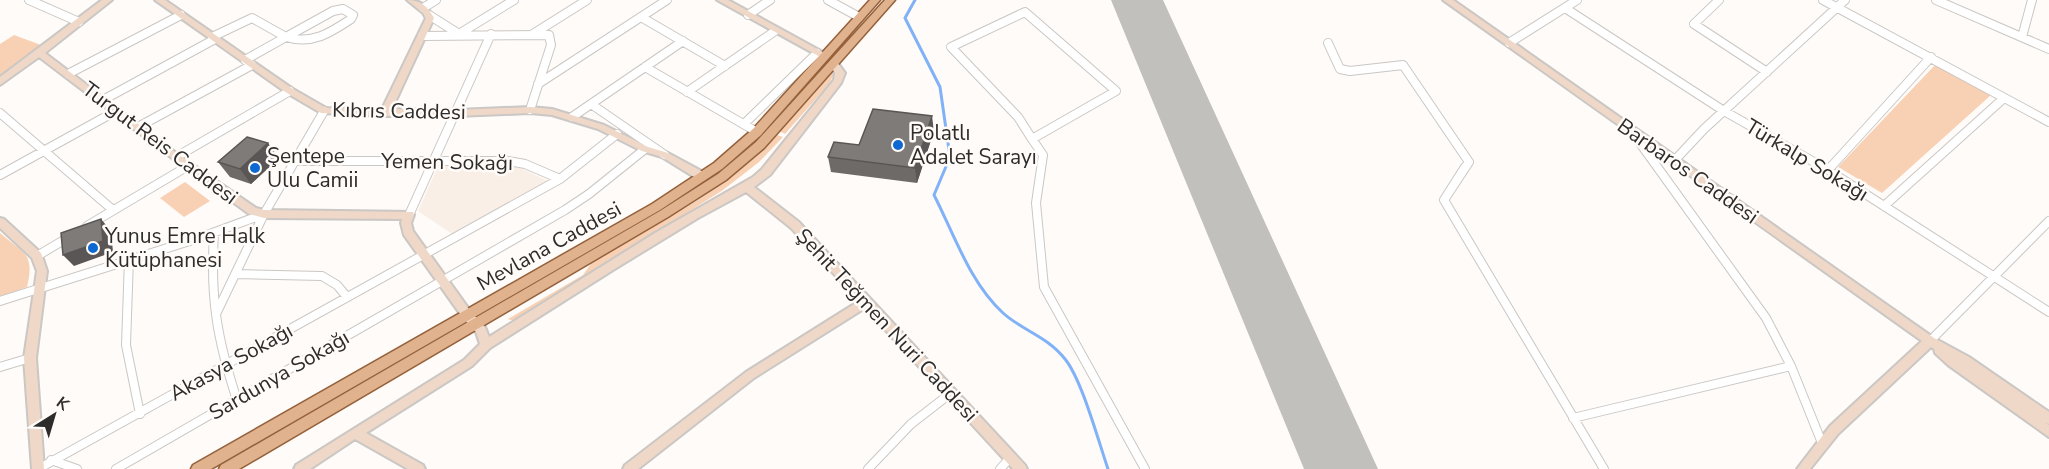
<svg xmlns="http://www.w3.org/2000/svg" width="2049" height="469" viewBox="0 0 2049 469" font-family="'Nunito Sans',sans-serif">
	<style>
		.built { fill: #f9efe7 }
		.green { fill: #f8d0b4 }
		.lines { fill: none; stroke-linecap: round; stroke-linejoin: round }
		.stream { stroke: #81b2f7; stroke-width: 3 }
		.runway { fill: #c2c0bd; fill-rule: evenodd }
		.street-casing { stroke: #cac7c4; stroke-width: 10 }
		.secondary-casing { stroke: #cac7c4; stroke-width: 4 }
		.primary-casing { stroke: #94613b; stroke-width: 3 }
		.street { stroke: #fff; stroke-width: 8 }
		.secondary { fill: #efd8c7; fill-rule: evenodd }
		.primary { fill: #e0b28e; fill-rule: evenodd }
		.wall { fill: #6d6a68 }
		.shaded-wall { fill: #595655 }
		.building { fill: #7f7b79; stroke: #595655; stroke-width: 1.5 }
		.poi-dot { fill: #0e68d1; stroke: #fffbf8; stroke-width: 2 }
		.labels { text-anchor: middle; dominant-baseline: central; stroke-width: 5; stroke-linejoin: round; paint-order: stroke }
		.street-label { font-size: 21px; fill: #2d2c2b; stroke: #fffbf8 }
		.poi-label { font-size: 21px; fill: #2d2c2b; stroke: #fffbf8; text-anchor: start }
	</style>
	<rect width="100%" height="100%" fill="#fffbf8"/>
	<path class="built" d="M 439,164 L 514,165 L 548,181 L 452,234 L 418,211 Z"/>
	<path class="green" d="M 14,35 L 41,45 L 0,75 L 0,44 Z
		M 1936,64 L 1991,95 L 1882,193 L 1838,167 Z
		M 833,72 L 833,76 L 829,84 L 785,134 L 779,131 Z
		M 777,135 L 783,137 L 759,162 L 723,190 L 519,319 L 514,321 L 508,319 L 583,275 L 592,262 C 657,224 725,191 777,135 Z
		M 185,182 L 210,201 L 184,217 L 160,198 Z
		M 0,233 C 24,254 35,253 27,287 L 0,297 Z"/>
	<g class="lines">
		<path class="stream" d="M 915,0 L 905,18 L 940,87 L 950,157 L 934,195 C 954,234 970,283 1003,313 C 1023,331 1047,336 1065,359 C 1082,380 1098,440 1108,469"/>
		<path class="runway" d="M 1111,0 L 1163,0 L 1378,469 L 1304,469 Z"/>
		<defs>
			<path id="street" d="M 29,0 L 79,22
				M 828,0 L 859,17
				M 1719,0 L 1694,24 L 1767,72
				M 1823,0 L 2049,122
				M 1936,0 L 2049,49
				M 423,8 L 436,0
				M 1565,8 L 1724,111 L 1828,170 L 2049,312
				M 343,9 L 353,15 L 351,19 C 330,33 312,45 286,37 L 333,11 Z
				M 1025,12 L 1116,91 L 1032,139 L 1018,117 L 951,47 Z
				M 429,15 L 459,34 L 514,0
				M 748,15 L 770,0
				M 641,17 L 725,66
				M 533,34 L 587,0
				M 422,36 L 549,35 L 551,45 L 530,110
				M 212,37 L 252,18 L 286,37
				M 2022,37 L 2032,0
				M 1328,43 L 1340,69 L 1350,71 L 1403,65 L 1469,162 L 1444,200 L 1465,167
				M 1509,43 L 1577,0
				M 245,60 L 286,37
				M 645,67 L 757,132
				M 68,74 L 181,15
				M 538,84 L 667,0
				M 687,92 L 775,31
				M 103,100 L 215,39
				M 591,104 L 665,155
				M 0,113 L 113,210
				M 572,117 L 683,41
				M 744,124 L 817,53
				M 138,127 L 252,65
				M 1632,132 L 1766,318 L 1791,366 L 1822,443
				M 1032,139 L 1043,155 L 1036,203 L 1044,287 L 1145,469
				M 176,157 L 290,91
				M 294,161 L 508,161 L 525,164 L 560,179
				M 1674,161 L 1704,129 L 1845,0
				M 1828,170 L 1931,57
				M 0,175 L 116,111
				M 1444,200 L 1604,469
				M 1884,206 L 2004,98
				M 409,215 L 491,34
				M 87,226 L 188,166
				M 214,234 C 210,298 217,339 237,400
				M 37,256 L 69,237
				M 129,258 L 126,345 L 140,414
				M 236,274 L 322,276 L 337,285 L 347,297
				M 0,301 L 199,238 L 264,214
				M 216,314 L 264,214 L 324,111
				M 1930,341 L 2049,221
				M 0,367 L 30,358
				M 1573,418 L 1791,366
				M 51,460 L 77,469
				M 38,469 L 560,179 L 617,134
				M 116,469 L 565,210 L 589,194 L 645,149
				M 868,469 L 911,424 L 951,393
				M 1000,469 L 1010,458"/>
			<path id="secondary" d="M 102,0 L 112,0 L 45,53 L 179,155 L 256,208 L 264,210 L 413,212 L 414,215 L 411,223 L 413,231 L 471,312 L 485,327 L 489,337 L 655,233 L 753,177 L 762,169 L 834,80 L 835,73 L 829,64 L 834,61 L 837,62 L 845,73 L 841,83 L 770,175 L 754,187 L 799,222 L 1025,465 L 1027,469 L 1013,469 L 865,308 L 754,378 L 638,469 L 623,469 L 625,465 L 746,372 L 859,301 L 791,228 L 746,192 L 698,218 L 613,270 L 490,348 L 472,366 L 366,433 L 423,465 L 425,469 L 408,469 L 355,439 L 310,469 L 294,469 L 296,465 L 464,360 L 480,344 L 476,332 L 463,318 L 404,235 L 401,223 L 402,219 L 264,218 L 249,214 L 173,159 L 39,57 L 0,85 L 0,77 Z
				M 155,0 L 165,0 L 293,89 L 326,108 L 382,109 L 426,18 L 423,13 L 407,0 C 421,0 427,6 434,18 L 392,109 L 457,110 L 530,107 L 552,109 L 604,125 L 648,147 L 668,153 L 707,174 L 708,177 L 703,181 L 699,180 L 662,157 L 642,151 L 598,129 L 552,115 L 530,113 L 457,116 L 385,116 L 321,113 L 287,93 Z
				M 717,0 L 728,0 L 830,56 L 828,58 L 822,58 Z
				M 1443,0 L 1453,0 L 1934,338 L 1969,357 L 2049,412 L 2049,424 L 2046,423 L 2049,425 L 2049,437 L 1948,365 L 1935,353 L 1934,349 L 1931,347 L 1838,434 L 1810,469 L 1797,469 L 1830,426 L 1922,341 Z
				M 0,218 L 4,219 L 41,253 L 47,271 L 36,358 L 44,469 L 32,469 L 24,358 L 37,271 L 32,258 L 0,228 Z"/>
			<path id="primary" d="M 870,0 L 880,0 L 761,135 L 722,169 L 660,210 L 211,469 L 191,469 L 193,465 L 652,204 L 714,163 L 753,129 Z
				M 885,0 L 895,0 L 764,148 L 726,180 L 668,217 L 239,469 L 219,469 L 221,465 L 660,211 L 718,174 L 756,142 Z"/>
		</defs>
		<use href="#street" class="street-casing"/>
		<use href="#secondary" class="secondary-casing"/>
		<use href="#primary" class="primary-casing"/>
		<use href="#street" class="street"/>
		<use href="#secondary" class="secondary"/>
		<use href="#primary" class="primary"/>
	</g>
	<path class="wall" d="M 934,131 L 917,183 L 831,172 L 828,157 L 859,145 Z
		M 279,158 L 251,184 L 230,177 L 218,162 Z"/>
	<path class="shaded-wall" d="M 932,116 L 934,131 L 917,183 L 915,168 Z
		M 268,143 L 279,158 L 251,184 L 240,169 Z
		M 101,219 L 111,231 L 113,252 L 74,266 L 63,255 Z"/>
	<path class="building" d="M 873,109 L 932,116 L 915,168 L 828,157 L 834,142 L 859,145 Z
		M 247,137 L 268,143 L 240,169 L 218,162 Z
		M 101,219 L 103,241 L 63,255 L 61,233 Z"/>
	<g class="poi-dot">
		<circle cx="898" cy="145" r="6"/>
		<circle cx="255" cy="168" r="6"/>
		<circle cx="93" cy="248" r="6"/>
	</g>
	<g class="labels">
		<g class="street-label">
			<text transform="translate(399 111) rotate(1)">Kıbrıs Caddesi</text>
			<text transform="translate(160 143) rotate(37)">Turgut Reis Caddesi</text>
			<text transform="translate(1807 160) rotate(31)">Türkalp Sokağı</text>
			<text transform="translate(447 162) rotate(1)">Yemen Sokağı</text>
			<text transform="translate(1688 171) rotate(35)">Barbaros Caddesi</text>
			<text transform="translate(549 246) rotate(-29)">Mevlana Caddesi</text>
			<text transform="translate(887 325) rotate(47)">Şehit Teğmen Nuri Caddesi</text>
			<text transform="translate(231 362) rotate(-29)">Akasya Sokağı</text>
			<text transform="translate(279 375) rotate(-30)">Sardunya Sokağı</text>
		</g>
		<g class="poi-label">
			<text x="910" y="133">Polatlı<tspan x="910" dy="24">Adalet Sarayı</tspan></text>
			<text x="267" y="156">Şentepe<tspan x="267" dy="24">Ulu Camii</tspan></text>
			<text x="105" y="236">Yunus Emre Halk<tspan x="105" dy="24">Kütüphanesi</tspan></text>
		</g>
	</g>
	<g transform="translate(54 415) rotate(37)" stroke="#fffbf8" stroke-width="4.5" paint-order="stroke">
	<path d="M0-4.5L10 22L0 15L-10 22Z" fill="#2d2c2b"/>
	<text y="-9" font-size="16" font-weight="bold" text-anchor="middle" fill="#2d2c2b">K</text>
	</g>
</svg>
